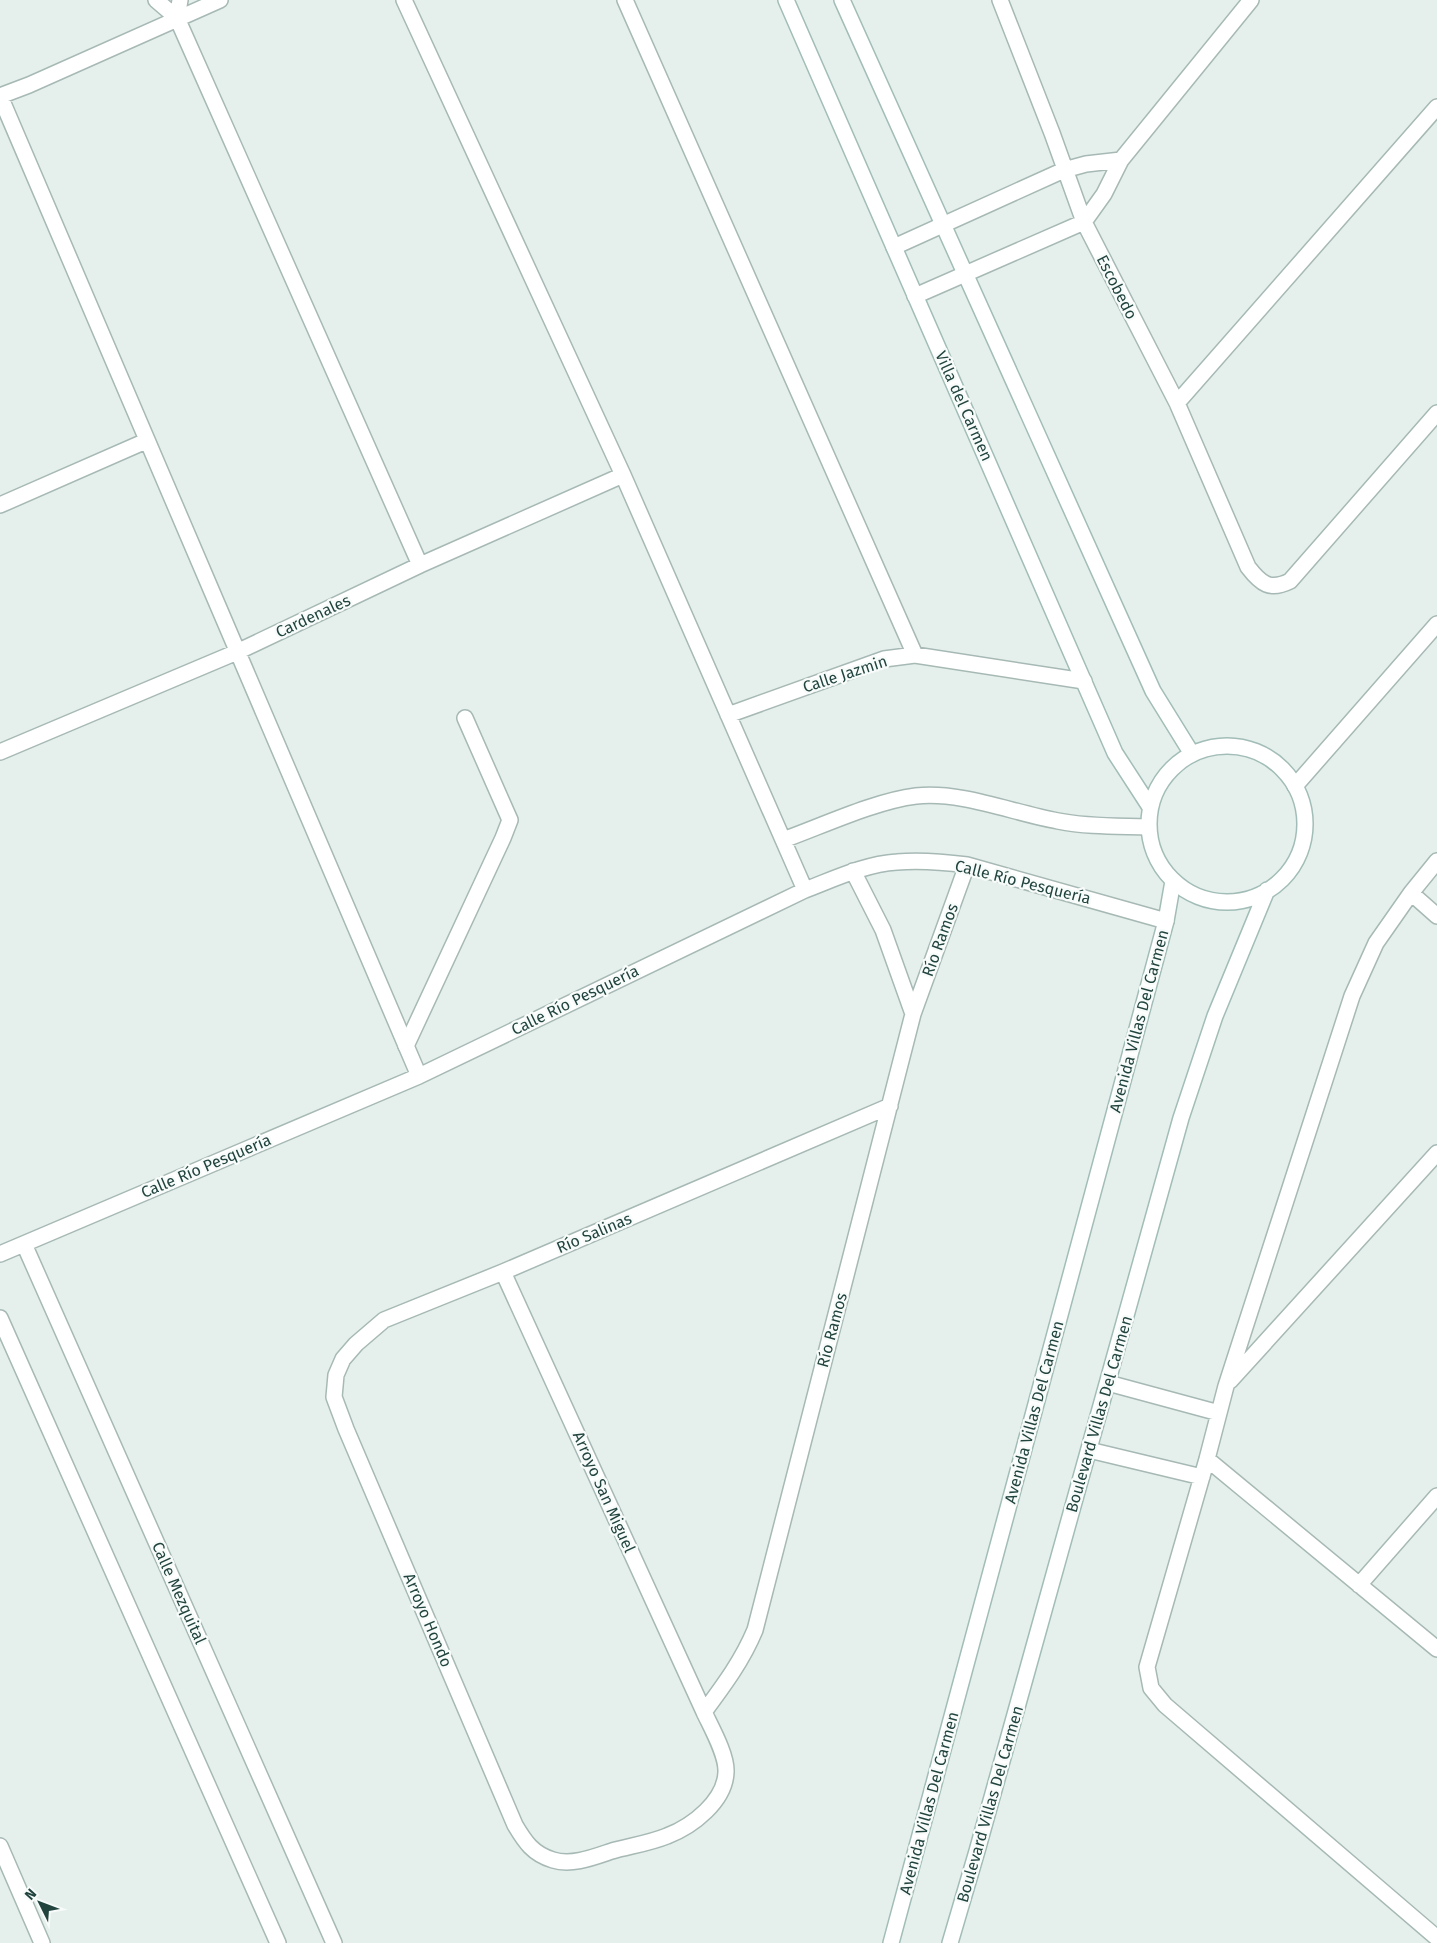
<svg xmlns="http://www.w3.org/2000/svg" width="1437" height="1943" viewBox="0 0 1437 1943" font-family="'Fira Sans',sans-serif">
	<style>
		.lines { fill: none; stroke-linecap: round; stroke-linejoin: round }
		.lane-casing { stroke: #a7b9b5; stroke-width: 18 }
		.street-casing { stroke: #a7b9b5; stroke-width: 18 }
		.secondary-casing { stroke: #a2bdb7; stroke-width: 18 }
		.lane { stroke: #fff; stroke-width: 15 }
		.street { stroke: #fff; stroke-width: 15 }
		.secondary { stroke: #fff; stroke-width: 15 }
		.labels { text-anchor: middle; dominant-baseline: central; stroke-width: 4.5; stroke-linejoin: round; paint-order: stroke }
		.street-label { font-size: 16px; fill: #22443f; stroke: #f7fbf9 }
	</style>
	<rect width="100%" height="100%" fill="#e5f0ec"/>
	<g class="lines">
		<defs>
			<path id="lane" d="M 406,1046 L 503,838 L 510,820 L 465,718"/>
			<path id="street" d="M 156,0 L 177,18 L 420,565
				M 404,0 L 623,475 L 805,890
				M 625,0 L 915,655
				M 1000,0 L 1052,133 L 1084,222 L 1177,403 L 1248,567 C 1261,584 1270,591 1290,581 L 1437,413
				M 177,18 L 180,0
				M 0,96 L 419,1076
				M 0,96 L 29,85 L 220,0
				M 894,247 L 1064,170 L 1086,164 L 1121,160
				M 915,296 L 1084,222 L 1104,194 L 1121,160 L 1251,0
				M 1177,403 L 1437,107
				M 0,505 L 146,441
				M 728,715 L 884,659 L 915,655 L 1084,681
				M 0,752 L 237,652 L 420,565 L 623,475
				M 1295,786 L 1437,624
				M 783,840 C 822,826 875,801 916,796 C 962,791 1013,813 1058,821 C 1088,827 1118,826 1148,827
				M 1437,861 L 1411,893 L 1376,943 L 1352,996 L 1226,1386 L 1207,1459 L 1147,1667 L 1151,1688 L 1165,1705 L 1437,1938
				M 853,871 L 883,930 L 913,1014
				M 1411,893 L 1437,916
				M 890,1106 L 503,1272 L 384,1320 L 356,1344 L 343,1359 L 336,1375 L 334,1397 L 346,1429 L 515,1825 C 525,1842 533,1854 553,1860 C 572,1866 594,1857 612,1851 C 630,1846 650,1843 667,1836 C 693,1826 725,1801 726,1772 C 727,1755 711,1727 704,1712 C 724,1685 742,1661 755,1630 L 913,1014 L 967,865
				M 24,1244 L 334,1943
				M 0,1254 L 419,1076 L 805,890 C 834,879 865,864 897,862 C 920,860 944,862 967,865 L 1166,921
				M 503,1272 L 704,1712
				M 0,1318 L 278,1943
				M 1230,1381 L 1437,1153
				M 1108,1383 L 1219,1413
				M 1089,1450 L 1202,1477
				M 1207,1459 L 1437,1649
				M 1359,1585 L 1437,1496
				M 0,1846 L 42,1943"/>
			<path id="secondary" d="M 786,0 L 1115,753 L 1150,807
				M 842,0 L 1153,691 L 1192,754
				M1149 824a78 78 0 1 1 156 0a78 78 0 1 1-156 0Z
				M 891,1943 L 1166,921 L 1173,881
				M 950,1943 L 977,1851 L 1181,1118 L 1215,1016 L 1267,890"/>
		</defs>
		<use href="#lane" class="lane-casing"/>
		<use href="#street" class="street-casing"/>
		<use href="#secondary" class="secondary-casing"/>
		<use href="#lane" class="lane"/>
		<use href="#street" class="street"/>
		<use href="#secondary" class="secondary"/>
	</g>
	<g class="labels">
		<g class="street-label">
			<text transform="translate(1117 287) rotate(63)">Escobedo</text>
			<text transform="translate(964 406) rotate(66)">Villa del Carmen</text>
			<text transform="translate(313 616) rotate(-25)">Cardenales</text>
			<text transform="translate(845 674) rotate(-18)">Calle Jazmin</text>
			<text transform="translate(1023 882) rotate(14)">Calle Río Pesquería</text>
			<text transform="translate(940 940) rotate(-70)">Río Ramos</text>
			<text transform="translate(575 1000) rotate(-26)">Calle Río Pesquería</text>
			<text transform="translate(1139 1021) rotate(-75)">Avenida Villas Del Carmen</text>
			<text transform="translate(206 1166) rotate(-23)">Calle Río Pesquería</text>
			<text transform="translate(594 1233) rotate(-23)">Río Salinas</text>
			<text transform="translate(832 1330) rotate(-75)">Río Ramos</text>
			<text transform="translate(1034 1412) rotate(-75)">Avenida Villas Del Carmen</text>
			<text transform="translate(1099 1414) rotate(-74)">Boulevard Villas Del Carmen</text>
			<text transform="translate(604 1492) rotate(66)">Arroyo San Miguel</text>
			<text transform="translate(179 1593) rotate(66)">Calle Mezquital</text>
			<text transform="translate(428 1620) rotate(67)">Arroyo Hondo</text>
			<text transform="translate(929 1803) rotate(-75)">Avenida Villas Del Carmen</text>
			<text transform="translate(990 1804) rotate(-74)">Boulevard Villas Del Carmen</text>
		</g>
	</g>
	<g transform="translate(40 1903) rotate(312)" stroke="#f7fbf9" stroke-width="4" paint-order="stroke">
	<path d="M0-4L9 19L0 12L-9 19Z" fill="#22443f"/>
	<text y="-8" font-size="14" font-weight="bold" text-anchor="middle" fill="#22443f">N</text>
	</g>
</svg>
